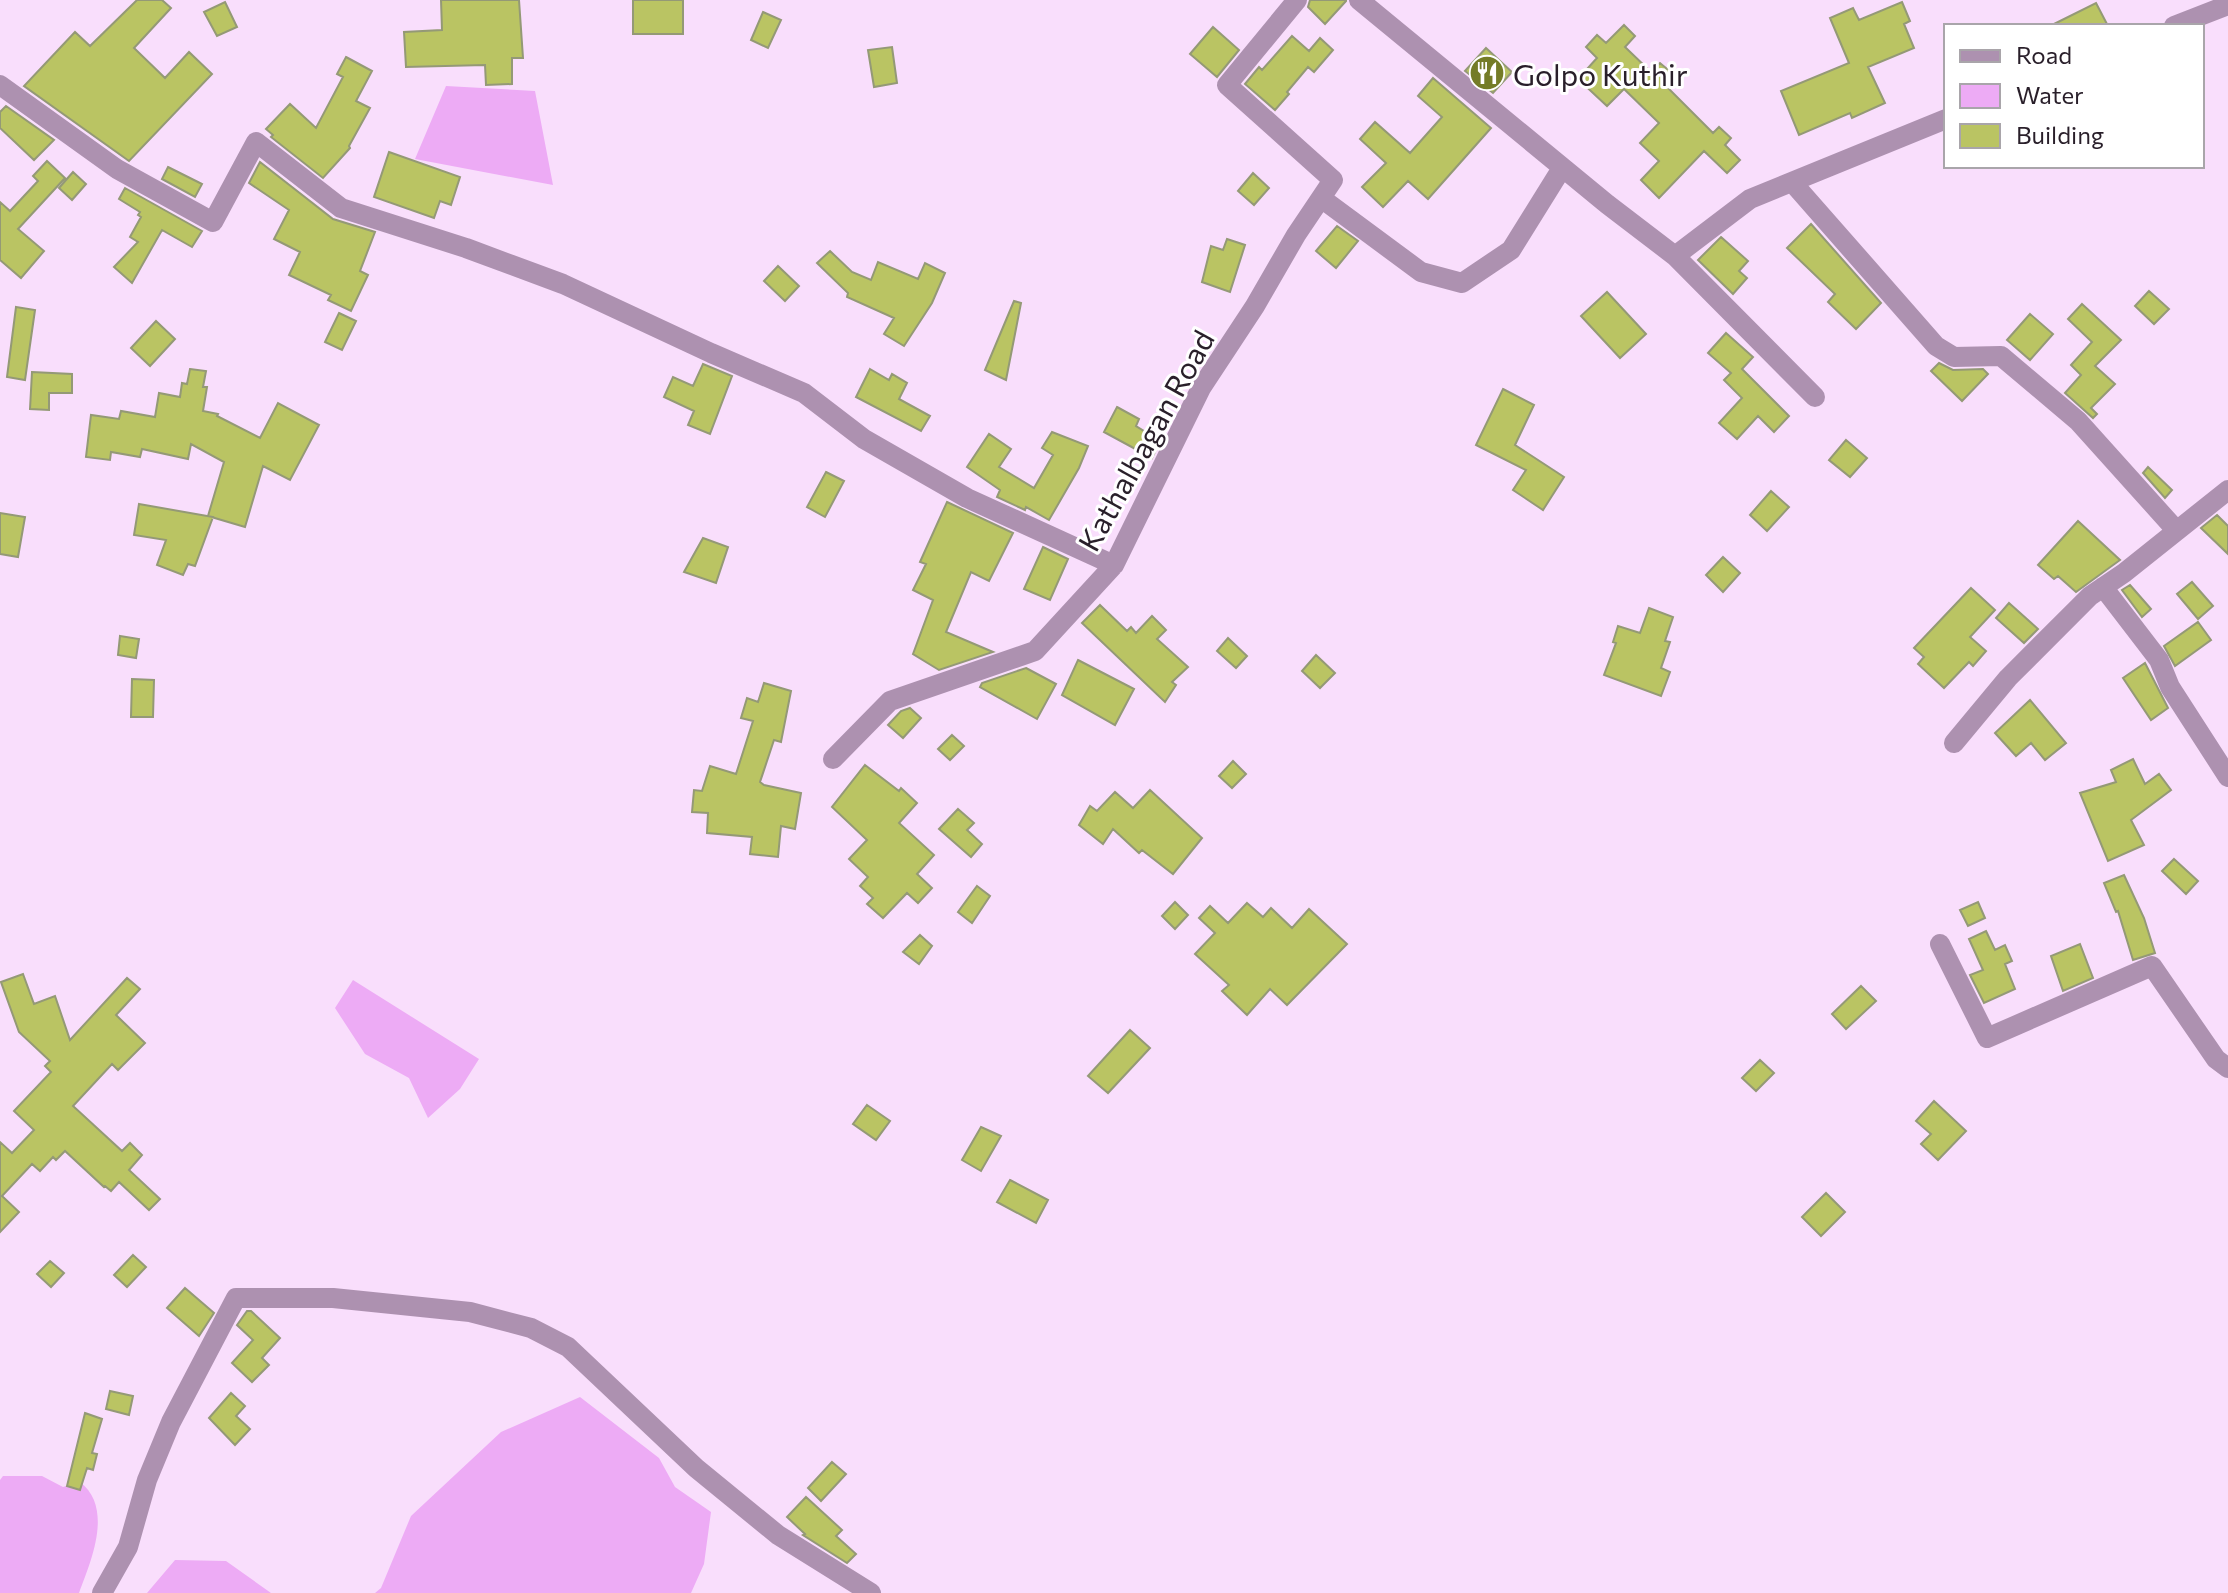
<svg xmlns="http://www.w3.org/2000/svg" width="2228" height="1593" viewBox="0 0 2228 1593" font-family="Commissioner,sans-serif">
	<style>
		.water { fill: #edabf5 }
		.building { fill: #bac463; stroke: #949976; stroke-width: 2 }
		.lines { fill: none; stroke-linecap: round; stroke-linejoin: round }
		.minor { stroke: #ad91b0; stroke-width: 20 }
		.labels { text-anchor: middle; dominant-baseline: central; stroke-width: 6; stroke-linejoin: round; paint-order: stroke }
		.poi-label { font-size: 30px; fill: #291f2a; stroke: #fff; text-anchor: start }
		.street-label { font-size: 30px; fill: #291f2a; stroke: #fff }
	</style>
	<rect width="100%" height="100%" fill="#f9defc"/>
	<path class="water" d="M 446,86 L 535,91 L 553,185 L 415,159 Z
		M 353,980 L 479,1059 L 460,1089 L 428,1118 L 409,1078 L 365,1054 L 335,1008 Z
		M 580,1397 L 659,1458 L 675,1487 L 711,1512 L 704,1564 L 691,1593 L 375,1593 L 381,1588 L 411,1516 L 501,1432 Z
		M 3,1476 L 42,1476 L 63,1487 L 80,1482 C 114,1508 91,1561 79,1593 L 0,1593 L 0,1480 Z
		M 175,1560 L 226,1561 L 271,1593 L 147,1593 Z"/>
	<path class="building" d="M 137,0 L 162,0 L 171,8 L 134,48 L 165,78 L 189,52 L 212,74 L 129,161 L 24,86 L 75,32 L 90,46 Z
		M 441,0 L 519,0 L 523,58 L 512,58 L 512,84 L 486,85 L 485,65 L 406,67 L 404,32 L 442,30 Z
		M 633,0 L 683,0 L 683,34 L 633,34 Z
		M 1310,0 L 1346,0 L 1346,1 L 1325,24 L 1308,7 Z
		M 225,2 L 237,27 L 217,36 L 204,12 Z
		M 1902,2 L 1910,21 L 1904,24 L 1914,48 L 1868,67 L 1885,103 L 1852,118 L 1850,113 L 1799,135 L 1781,91 L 1849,63 L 1830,18 L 1853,8 L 1859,20 Z
		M 2096,3 L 2108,26 L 2050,26 Z
		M 763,12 L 781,20 L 768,48 L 751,40 Z
		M 1624,25 L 1635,36 L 1625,47 L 1651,72 L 1660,63 L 1672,73 L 1663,83 L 1713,133 L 1719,127 L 1731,138 L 1725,145 L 1740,160 L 1727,173 L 1704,151 L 1659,198 L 1641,180 L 1659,161 L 1640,143 L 1659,123 L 1624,89 L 1607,106 L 1578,79 L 1597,58 L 1586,47 L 1597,35 L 1606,43 Z
		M 1213,27 L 1239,50 L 1217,77 L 1190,54 Z
		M 1292,36 L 1309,51 L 1320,38 L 1333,50 L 1314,72 L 1308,67 L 1287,92 L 1289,94 L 1275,110 L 1245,84 L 1259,67 L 1262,70 Z
		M 892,47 L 897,83 L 874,87 L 868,50 Z
		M 1486,48 L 1512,72 L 1493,93 L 1465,71 Z
		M 346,57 L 372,71 L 356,101 L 370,108 L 349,146 L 350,148 L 323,178 L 271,137 L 273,135 L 266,129 L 290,104 L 316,128 L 343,77 L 337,74 Z
		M 1433,78 L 1491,128 L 1428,199 L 1408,181 L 1383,207 L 1362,187 L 1386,163 L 1360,139 L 1375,122 L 1410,153 L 1442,117 L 1418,96 Z
		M 6,106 L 54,140 L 34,160 L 0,128 L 0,112 Z
		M 389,152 L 460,177 L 451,205 L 440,201 L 434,218 L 374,197 Z
		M 47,161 L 65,178 L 18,229 L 44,251 L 21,278 L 0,260 L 0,202 L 10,211 L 38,181 L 33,176 Z
		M 260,162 L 333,219 L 375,232 L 360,271 L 368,275 L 351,311 L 328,300 L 331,295 L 289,275 L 300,252 L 274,239 L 289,210 L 249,183 Z
		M 168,167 L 202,184 L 195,197 L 162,179 Z
		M 73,172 L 86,184 L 72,200 L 59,188 Z
		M 1253,173 L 1269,188 L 1254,205 L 1238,191 Z
		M 125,188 L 202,231 L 192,247 L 162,230 L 132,283 L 114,267 L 138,242 L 130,237 L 141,217 L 138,215 L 140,212 L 119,199 Z
		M 1811,224 L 1881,303 L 1856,329 L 1828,302 L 1835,294 L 1787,248 Z
		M 1337,226 L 1358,241 L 1336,268 L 1316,251 Z
		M 1721,237 L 1748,261 L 1739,271 L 1747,278 L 1733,294 L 1698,260 Z
		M 1227,239 L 1245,245 L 1230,292 L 1202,282 L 1211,246 L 1223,250 Z
		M 830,251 L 852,272 L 871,280 L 878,262 L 918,279 L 925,263 L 945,273 L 932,303 L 904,346 L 884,334 L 894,318 L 847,297 L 848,293 L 817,263 Z
		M 778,266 L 799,286 L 785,301 L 764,281 Z
		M 2149,291 L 2169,309 L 2154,324 L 2135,306 Z
		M 1607,292 L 1646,334 L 1620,358 L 1581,316 Z
		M 1014,301 L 1021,303 L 1006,380 L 985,370 Z
		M 2082,304 L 2121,340 L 2095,366 L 2115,384 L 2091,408 L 2097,414 L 2093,418 L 2065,393 L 2081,375 L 2071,365 L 2092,342 L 2068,319 Z
		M 16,307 L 35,310 L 25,380 L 7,377 Z
		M 339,313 L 356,321 L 342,350 L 325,342 Z
		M 2030,314 L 2053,334 L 2030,360 L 2007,340 Z
		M 156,321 L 175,339 L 150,366 L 131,348 Z
		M 1726,333 L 1753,357 L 1742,369 L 1789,416 L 1774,432 L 1758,416 L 1737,439 L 1719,423 L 1742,398 L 1724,380 L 1731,373 L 1708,353 Z
		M 1939,363 L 1953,370 L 1983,369 L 1988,374 L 1962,401 L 1931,371 Z
		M 703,364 L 732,376 L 710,434 L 688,425 L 694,411 L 664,397 L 673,377 L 693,386 Z
		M 190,369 L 206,371 L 203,387 L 207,387 L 203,411 L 218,414 L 217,416 L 260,438 L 278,403 L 319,425 L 290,480 L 263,466 L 245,527 L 208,516 L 224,462 L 191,444 L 188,459 L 142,449 L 140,457 L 111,452 L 110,460 L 86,457 L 91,415 L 119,419 L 121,411 L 155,417 L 159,393 L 180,397 L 182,383 L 187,384 Z
		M 870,369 L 889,380 L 892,374 L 907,383 L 899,399 L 930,416 L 921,431 L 856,397 Z
		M 32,372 L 72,374 L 72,393 L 49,393 L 49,410 L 30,409 Z
		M 1503,389 L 1534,405 L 1515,445 L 1564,477 L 1543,510 L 1513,490 L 1526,470 L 1476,445 Z
		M 1117,407 L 1139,419 L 1136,426 L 1160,441 L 1152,458 L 1104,432 Z
		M 1052,432 L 1088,446 L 1079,468 L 1049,520 L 1026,507 L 1025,510 L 997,497 L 1000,490 L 967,467 L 989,434 L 1011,449 L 999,467 L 1034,488 L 1053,455 L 1042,448 Z
		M 1846,440 L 1867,458 L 1850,477 L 1829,460 Z
		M 2148,467 L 2172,490 L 2165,498 L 2143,473 Z
		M 826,472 L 844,481 L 825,517 L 807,507 Z
		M 1771,491 L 1789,507 L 1767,531 L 1750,515 Z
		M 947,502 L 1013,533 L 989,581 L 971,572 L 946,632 L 993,652 L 939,670 L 913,654 L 933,600 L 913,590 L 926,564 L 920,562 Z
		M 139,504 L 213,517 L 195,566 L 188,564 L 183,575 L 157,565 L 166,540 L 134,535 Z
		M 0,513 L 25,517 L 18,557 L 0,554 Z
		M 2217,515 L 2228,526 L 2228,554 L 2201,528 Z
		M 2078,521 L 2120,560 L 2076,592 L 2058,576 L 2054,579 L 2038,565 Z
		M 703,538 L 728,547 L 716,583 L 684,572 Z
		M 1043,547 L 1068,559 L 1050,600 L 1024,589 Z
		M 1723,557 L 1740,573 L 1723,592 L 1706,575 Z
		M 2192,582 L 2213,606 L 2198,619 L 2177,594 Z
		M 2130,585 L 2151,609 L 2142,617 L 2122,590 Z
		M 1971,588 L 1995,610 L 1970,637 L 1986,651 L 1973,666 L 1969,662 L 1944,688 L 1918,664 L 1924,657 L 1914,648 Z
		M 2009,603 L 2038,629 L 2024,643 L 1996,618 Z
		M 1100,605 L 1127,631 L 1131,627 L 1136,633 L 1152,616 L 1166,630 L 1157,639 L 1188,667 L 1172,682 L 1176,685 L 1165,702 L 1082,623 Z
		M 1649,608 L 1673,617 L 1665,641 L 1670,642 L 1661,668 L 1670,672 L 1661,696 L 1604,675 L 1616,643 L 1613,642 L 1618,626 L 1640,633 Z
		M 2198,622 L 2211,640 L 2175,666 L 2164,646 Z
		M 120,636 L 139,639 L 136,658 L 118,655 Z
		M 1228,638 L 1247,656 L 1236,668 L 1217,651 Z
		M 1316,655 L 1335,673 L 1320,688 L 1302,671 Z
		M 1078,660 L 1134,689 L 1115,725 L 1062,695 Z
		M 2145,663 L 2168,708 L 2151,720 L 2123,678 Z
		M 1026,668 L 1056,684 L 1037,719 L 980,687 L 982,683 Z
		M 132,679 L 154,680 L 153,717 L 131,717 Z
		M 764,683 L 791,691 L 781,742 L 774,740 L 760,782 L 764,785 L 801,793 L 795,829 L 781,826 L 778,857 L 750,854 L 752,837 L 707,833 L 708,813 L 692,812 L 694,790 L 702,791 L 710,766 L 736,774 L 753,721 L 741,718 L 747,698 L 758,702 Z
		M 2030,700 L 2066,743 L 2045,760 L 2031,743 L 2016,756 L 1995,733 Z
		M 910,708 L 921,718 L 903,738 L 888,725 L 901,711 Z
		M 952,735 L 964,746 L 950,760 L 938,749 Z
		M 2133,759 L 2145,784 L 2159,774 L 2171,790 L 2131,820 L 2144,845 L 2108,861 L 2080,793 L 2116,782 L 2111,770 Z
		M 1233,761 L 1246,774 L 1232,788 L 1219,776 Z
		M 865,765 L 899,791 L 901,788 L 917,803 L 899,823 L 934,855 L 917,874 L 932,888 L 918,903 L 907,893 L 883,918 L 867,904 L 873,898 L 860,886 L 868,877 L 849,859 L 867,840 L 832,807 Z
		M 1150,790 L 1202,838 L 1173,874 L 1142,850 L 1139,853 L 1113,829 L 1103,844 L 1079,825 L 1090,806 L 1097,811 L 1115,792 L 1133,808 Z
		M 958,809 L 974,823 L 967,830 L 982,844 L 971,857 L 939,829 Z
		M 2174,859 L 2198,881 L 2186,894 L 2162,871 Z
		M 2124,875 L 2144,918 L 2155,953 L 2133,960 L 2118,911 L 2116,912 L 2104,883 Z
		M 977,886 L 990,896 L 972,923 L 958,912 Z
		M 1175,902 L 1188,915 L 1175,929 L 1162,916 Z
		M 1978,902 L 1985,918 L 1968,926 L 1960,910 Z
		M 1247,903 L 1263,917 L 1271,908 L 1292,928 L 1309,909 L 1347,944 L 1287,1005 L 1270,989 L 1247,1015 L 1222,991 L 1229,985 L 1195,954 L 1215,933 L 1199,918 L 1210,906 L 1228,923 Z
		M 1986,931 L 1995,950 L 2005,945 L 2012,961 L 2005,964 L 2015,989 L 1984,1003 L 1970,975 L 1983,970 L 1969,939 Z
		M 920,935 L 932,946 L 919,964 L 903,952 Z
		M 2080,944 L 2093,978 L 2063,991 L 2051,956 Z
		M 23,974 L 34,1004 L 55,996 L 70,1040 L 127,978 L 140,989 L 116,1015 L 145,1043 L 118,1070 L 112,1064 L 73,1106 L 122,1151 L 130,1143 L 142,1155 L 129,1170 L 160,1199 L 149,1210 L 119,1182 L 111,1191 L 105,1186 L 104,1187 L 65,1151 L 56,1160 L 53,1157 L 40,1171 L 32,1164 L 2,1196 L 19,1212 L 0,1232 L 0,1142 L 12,1153 L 34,1130 L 14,1111 L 51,1072 L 45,1066 L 50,1061 L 19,1032 L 1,982 Z
		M 1861,986 L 1876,1001 L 1846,1029 L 1832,1014 Z
		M 1130,1030 L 1150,1048 L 1108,1093 L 1088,1076 Z
		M 1760,1060 L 1774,1073 L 1756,1091 L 1742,1078 Z
		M 1934,1101 L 1966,1131 L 1938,1160 L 1921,1144 L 1931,1134 L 1916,1121 Z
		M 867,1105 L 890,1121 L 876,1140 L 853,1124 Z
		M 981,1127 L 1001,1136 L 981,1171 L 962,1160 Z
		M 1010,1180 L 1048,1200 L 1036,1223 L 997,1202 Z
		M 1826,1193 L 1845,1212 L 1821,1236 L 1802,1217 Z
		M 133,1255 L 146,1267 L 127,1287 L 114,1275 Z
		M 50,1261 L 64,1273 L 51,1287 L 37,1274 Z
		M 185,1288 L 214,1313 L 199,1336 L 167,1308 Z
		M 247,1311 L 251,1311 L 280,1338 L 262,1358 L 269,1365 L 252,1382 L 232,1363 L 253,1340 L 237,1325 Z
		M 110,1391 L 133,1396 L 129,1415 L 106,1409 Z
		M 231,1393 L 245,1406 L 236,1416 L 250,1429 L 235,1445 L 209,1418 Z
		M 85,1413 L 102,1419 L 92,1453 L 97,1454 L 93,1470 L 87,1468 L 80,1490 L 67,1486 Z
		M 832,1462 L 846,1474 L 821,1501 L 808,1488 Z
		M 806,1497 L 842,1530 L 836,1536 L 856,1554 L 847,1563 L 803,1535 L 805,1534 L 787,1517 Z"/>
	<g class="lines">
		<path class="minor" d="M 1359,0 L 1607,204 L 1675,256 L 1750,199 L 1946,119
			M 2174,26 L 2228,5
			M 0,85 L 117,169 L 213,222 L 256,142 L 341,208 L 466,248 L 563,284 L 711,353 L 804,393 L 864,439 L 967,498 L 1114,565
			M 1792,182 L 1936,346 L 1954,357 L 2001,356 L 2078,421 L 2176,530
			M 1321,198 L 1421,272 L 1462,283 L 1511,250 L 1562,168
			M 1675,256 L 1815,397
			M 2103,587 L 2159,660 L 2170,687 L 2228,777
			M 1954,743 L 2008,678 L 2090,596 L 2124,573 L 2228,490
			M 833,759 L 890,701 L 1035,651 L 1114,565 L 1201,388 L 1255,306 L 1296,235 L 1333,180 L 1227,85 L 1297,0
			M 1940,944 L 1987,1038 L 2152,966 L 2216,1059 L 2228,1068
			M 102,1593 L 128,1547 L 147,1480 L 171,1422 L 236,1298 L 333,1298 L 470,1312 L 531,1328 L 568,1347 L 696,1468 L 778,1535 L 871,1593"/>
	</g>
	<defs>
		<symbol id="restaurant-disc" viewBox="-11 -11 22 22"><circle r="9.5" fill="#747c27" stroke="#fff"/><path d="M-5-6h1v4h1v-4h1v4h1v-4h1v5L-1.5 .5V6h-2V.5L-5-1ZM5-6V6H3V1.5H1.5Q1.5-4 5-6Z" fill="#fff"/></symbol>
	</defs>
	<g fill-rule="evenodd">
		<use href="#restaurant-disc" x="1467" y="53" width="40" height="40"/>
	</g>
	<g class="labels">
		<g class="poi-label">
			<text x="1513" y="73">Golpo Kuthir</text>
		</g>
		<g class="street-label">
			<text transform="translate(1145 440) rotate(-61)">Kathalbagan Road</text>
		</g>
	</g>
	<rect x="1944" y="24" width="260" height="144" fill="#ffffff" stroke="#a9a5aa" stroke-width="2"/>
	<rect x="1960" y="50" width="40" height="12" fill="#ad91b0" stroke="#a9a5aa" stroke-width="2"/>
	<text x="2016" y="64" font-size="24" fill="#291f2a">Road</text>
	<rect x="1960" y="84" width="40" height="24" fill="#edabf5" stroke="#a9a5aa" stroke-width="2"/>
	<text x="2016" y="104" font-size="24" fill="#291f2a">Water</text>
	<rect x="1960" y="124" width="40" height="24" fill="#bac463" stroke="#a9a5aa" stroke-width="2"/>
	<text x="2016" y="144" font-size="24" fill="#291f2a">Building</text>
</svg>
